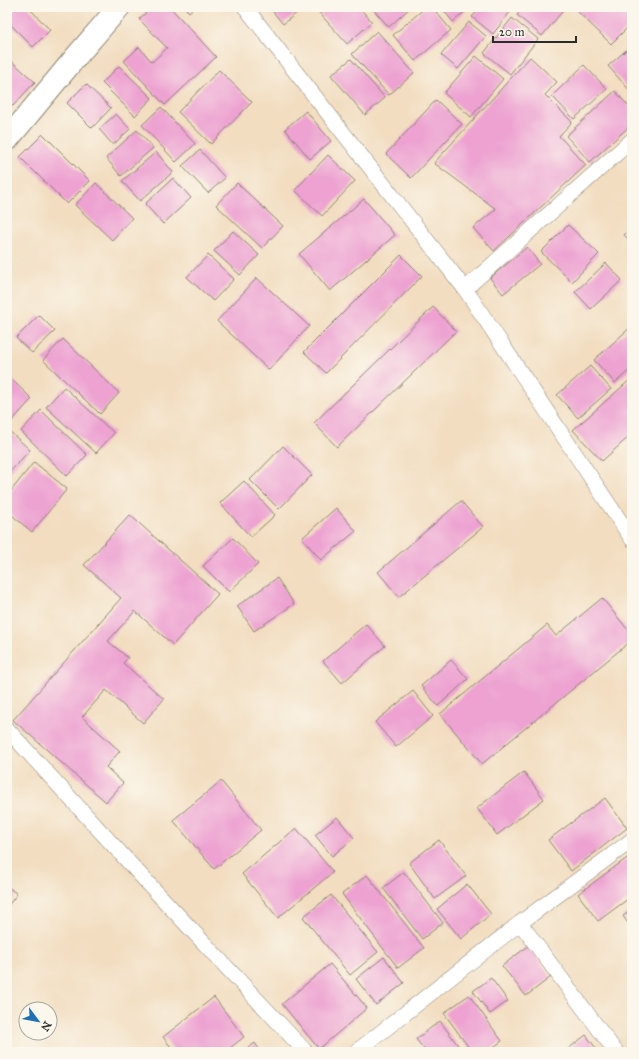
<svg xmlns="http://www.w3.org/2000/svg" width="639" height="1059" viewBox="0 0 639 1059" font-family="'IM FELL Great Primer',serif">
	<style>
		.building { fill: #eda2d1 }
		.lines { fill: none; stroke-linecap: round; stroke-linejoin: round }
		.lane-casing { stroke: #8e8476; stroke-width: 16 }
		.street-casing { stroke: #8e8476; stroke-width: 24 }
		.lane { stroke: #fff; stroke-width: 15 }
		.street { stroke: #fff; stroke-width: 22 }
	</style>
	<rect width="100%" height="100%" fill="#fbf7ec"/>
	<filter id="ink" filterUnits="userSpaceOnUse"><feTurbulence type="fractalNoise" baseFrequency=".025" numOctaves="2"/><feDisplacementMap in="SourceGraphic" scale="8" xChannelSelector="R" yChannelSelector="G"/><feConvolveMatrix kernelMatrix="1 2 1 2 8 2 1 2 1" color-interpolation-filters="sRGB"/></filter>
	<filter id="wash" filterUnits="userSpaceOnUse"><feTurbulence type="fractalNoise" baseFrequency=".012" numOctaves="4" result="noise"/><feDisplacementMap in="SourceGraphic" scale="16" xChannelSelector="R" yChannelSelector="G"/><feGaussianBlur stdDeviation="0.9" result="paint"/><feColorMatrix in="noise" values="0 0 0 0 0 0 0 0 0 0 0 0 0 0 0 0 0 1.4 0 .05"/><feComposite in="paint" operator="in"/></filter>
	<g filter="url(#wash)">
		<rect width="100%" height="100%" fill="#f2ddc0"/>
		<g id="blocks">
			<path class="building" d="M 7,7 L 28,7 L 50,30 L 33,47 L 7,21 Z
				M 152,7 L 170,7 L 216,57 L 165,105 L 124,61 L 139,47 L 152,62 L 167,48 L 139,19 Z
				M 184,7 L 195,7 L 189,12 Z
				M 269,7 L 304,7 L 283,24 Z
				M 314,7 L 359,7 L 372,22 L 347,44 Z
				M 371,7 L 411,7 L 389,27 Z
				M 426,7 L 432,7 L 451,30 L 415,61 L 393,35 Z
				M 441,7 L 470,7 L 453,22 Z
				M 481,7 L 514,7 L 493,34 L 472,17 Z
				M 524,7 L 566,7 L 542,36 L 517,15 Z
				M 573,7 L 632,7 L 632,23 L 611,44 Z
				M 512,18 L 538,39 L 510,74 L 484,53 Z
				M 469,22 L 486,36 L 458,69 L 441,55 Z
				M 377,31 L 414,73 L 389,95 L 352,54 Z
				M 632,45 L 632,93 L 608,66 Z
				M 476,56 L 503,79 L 471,117 L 444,93 Z
				M 7,57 L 35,82 L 13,106 L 7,101 Z
				M 530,57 L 557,82 L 545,95 L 572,122 L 559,136 L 586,165 L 494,251 L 473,228 L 496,209 L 434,163 Z
				M 351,59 L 385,98 L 365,115 L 331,75 Z
				M 584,65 L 607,89 L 574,119 L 552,96 Z
				M 119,66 L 152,98 L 135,116 L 102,83 Z
				M 219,70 L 252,102 L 211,144 L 178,112 Z
				M 86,84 L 111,108 L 92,128 L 67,103 Z
				M 615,91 L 632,110 L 632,124 L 590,162 L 566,136 Z
				M 436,100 L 462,124 L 411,178 L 386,154 Z
				M 161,107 L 195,144 L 176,162 L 142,125 Z
				M 306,111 L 331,141 L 310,159 L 285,129 Z
				M 116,114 L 130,129 L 113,145 L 99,129 Z
				M 137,130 L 153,148 L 121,176 L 106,158 Z
				M 43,134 L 90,181 L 67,204 L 20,157 Z
				M 200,150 L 225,178 L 208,193 L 182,166 Z
				M 156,152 L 173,172 L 140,201 L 122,181 Z
				M 328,155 L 355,181 L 322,216 L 295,190 Z
				M 173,178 L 191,198 L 163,224 L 145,204 Z
				M 96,183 L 132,218 L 112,240 L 75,205 Z
				M 237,183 L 283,226 L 262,248 L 216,205 Z
				M 364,199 L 395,235 L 330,291 L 299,254 Z
				M 568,225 L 599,254 L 572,282 L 541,252 Z
				M 632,227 L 632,243 L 624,235 Z
				M 233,231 L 259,255 L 240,275 L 214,251 Z
				M 527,247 L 540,264 L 503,294 L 490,278 Z
				M 208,255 L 234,279 L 213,301 L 187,277 Z
				M 401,255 L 422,276 L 326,373 L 304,352 Z
				M 606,263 L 622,280 L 591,309 L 575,292 Z
				M 257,278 L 309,326 L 269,370 L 217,321 Z
				M 433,307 L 456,331 L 337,447 L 314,423 Z
				M 39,315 L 55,331 L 32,353 L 16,338 Z
				M 632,326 L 632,368 L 615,383 L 594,360 Z
				M 63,339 L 119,393 L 100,414 L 43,360 Z
				M 590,366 L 611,389 L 578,418 L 557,395 Z
				M 7,375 L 32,399 L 11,422 L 7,418 Z
				M 632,378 L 632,434 L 602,461 L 573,430 Z
				M 64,387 L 114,433 L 96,453 L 46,407 Z
				M 41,410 L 87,455 L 67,476 L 21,431 Z
				M 7,429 L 30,450 L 7,475 Z
				M 283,446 L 312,475 L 279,509 L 250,480 Z
				M 34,462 L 67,489 L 32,532 L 7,511 L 7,496 Z
				M 244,481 L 275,515 L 251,537 L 220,503 Z
				M 461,501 L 483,527 L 399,597 L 378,572 Z
				M 336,508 L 356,531 L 321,560 L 302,538 Z
				M 130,515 L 218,594 L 173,645 L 135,611 L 108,641 L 128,658 L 123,663 L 164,699 L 143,723 L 106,690 L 82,717 L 120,751 L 106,767 L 123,783 L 106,802 L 13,720 L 121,598 L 84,565 Z
				M 233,538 L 258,564 L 229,592 L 203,566 Z
				M 277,578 L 294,604 L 254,631 L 237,606 Z
				M 602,598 L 632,635 L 632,640 L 482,764 L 440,714 L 547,625 L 556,636 Z
				M 366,624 L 385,646 L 342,683 L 323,661 Z
				M 451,660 L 468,679 L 438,706 L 421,686 Z
				M 413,691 L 433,716 L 396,747 L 375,722 Z
				M 524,772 L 544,799 L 497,835 L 477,808 Z
				M 221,781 L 261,830 L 214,869 L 173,820 Z
				M 605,798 L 627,828 L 571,871 L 548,840 Z
				M 337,817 L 354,838 L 332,856 L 315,835 Z
				M 296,828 L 333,872 L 278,918 L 242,874 Z
				M 439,840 L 466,876 L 435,899 L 409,863 Z
				M 627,858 L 632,864 L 632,896 L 598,921 L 578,894 Z
				M 404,872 L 443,923 L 422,939 L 383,888 Z
				M 367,875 L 424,948 L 398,968 L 342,894 Z
				M 467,884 L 491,914 L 461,939 L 437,909 Z
				M 7,886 L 17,894 L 7,907 Z
				M 331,895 L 378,952 L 350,975 L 303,917 Z
				M 632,910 L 632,929 L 623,916 Z
				M 528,946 L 551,977 L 526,996 L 502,966 Z
				M 384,957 L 404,983 L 376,1005 L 356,979 Z
				M 330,964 L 367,1008 L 319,1049 L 282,1004 Z
				M 491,978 L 508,1001 L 490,1014 L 473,991 Z
				M 469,995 L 502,1041 L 487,1052 L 472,1052 L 444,1013 Z
				M 214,997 L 244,1037 L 225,1052 L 175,1052 L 163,1037 Z
				M 440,1021 L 463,1052 L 426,1052 L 416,1039 Z
				M 586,1035 L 599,1052 L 564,1052 Z
				M 255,1043 L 261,1052 L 242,1052 Z"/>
		</g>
	</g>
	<g filter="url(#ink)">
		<use href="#blocks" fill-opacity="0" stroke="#8e8476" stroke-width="1"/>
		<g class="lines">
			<defs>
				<path id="lane" d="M 245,7 L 465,289 L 632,539
					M 465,289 L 632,140
					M 7,729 L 145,880 L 306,1052
					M 520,923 L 616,1052
					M 356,1052 L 520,923 L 632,840"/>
				<path id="street" d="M 7,140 L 75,58 L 119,7"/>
			</defs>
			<use href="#lane" class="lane-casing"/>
			<use href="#street" class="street-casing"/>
			<use href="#lane" class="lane"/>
			<use href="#street" class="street"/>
		</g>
	</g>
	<rect width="639" height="1059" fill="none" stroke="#fbf7ec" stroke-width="24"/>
	<g transform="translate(38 1021) rotate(122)"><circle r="19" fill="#fbf7ec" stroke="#a8a59f"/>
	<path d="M0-3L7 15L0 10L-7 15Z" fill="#1f6fb2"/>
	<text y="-6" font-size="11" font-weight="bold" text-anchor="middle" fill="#2b2b2b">N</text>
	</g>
	<path d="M493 36v6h83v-6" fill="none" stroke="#2b2b2b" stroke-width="2"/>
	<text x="499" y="36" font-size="12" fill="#2b2b2b" stroke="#fbf7ec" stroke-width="3" paint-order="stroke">20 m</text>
</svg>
